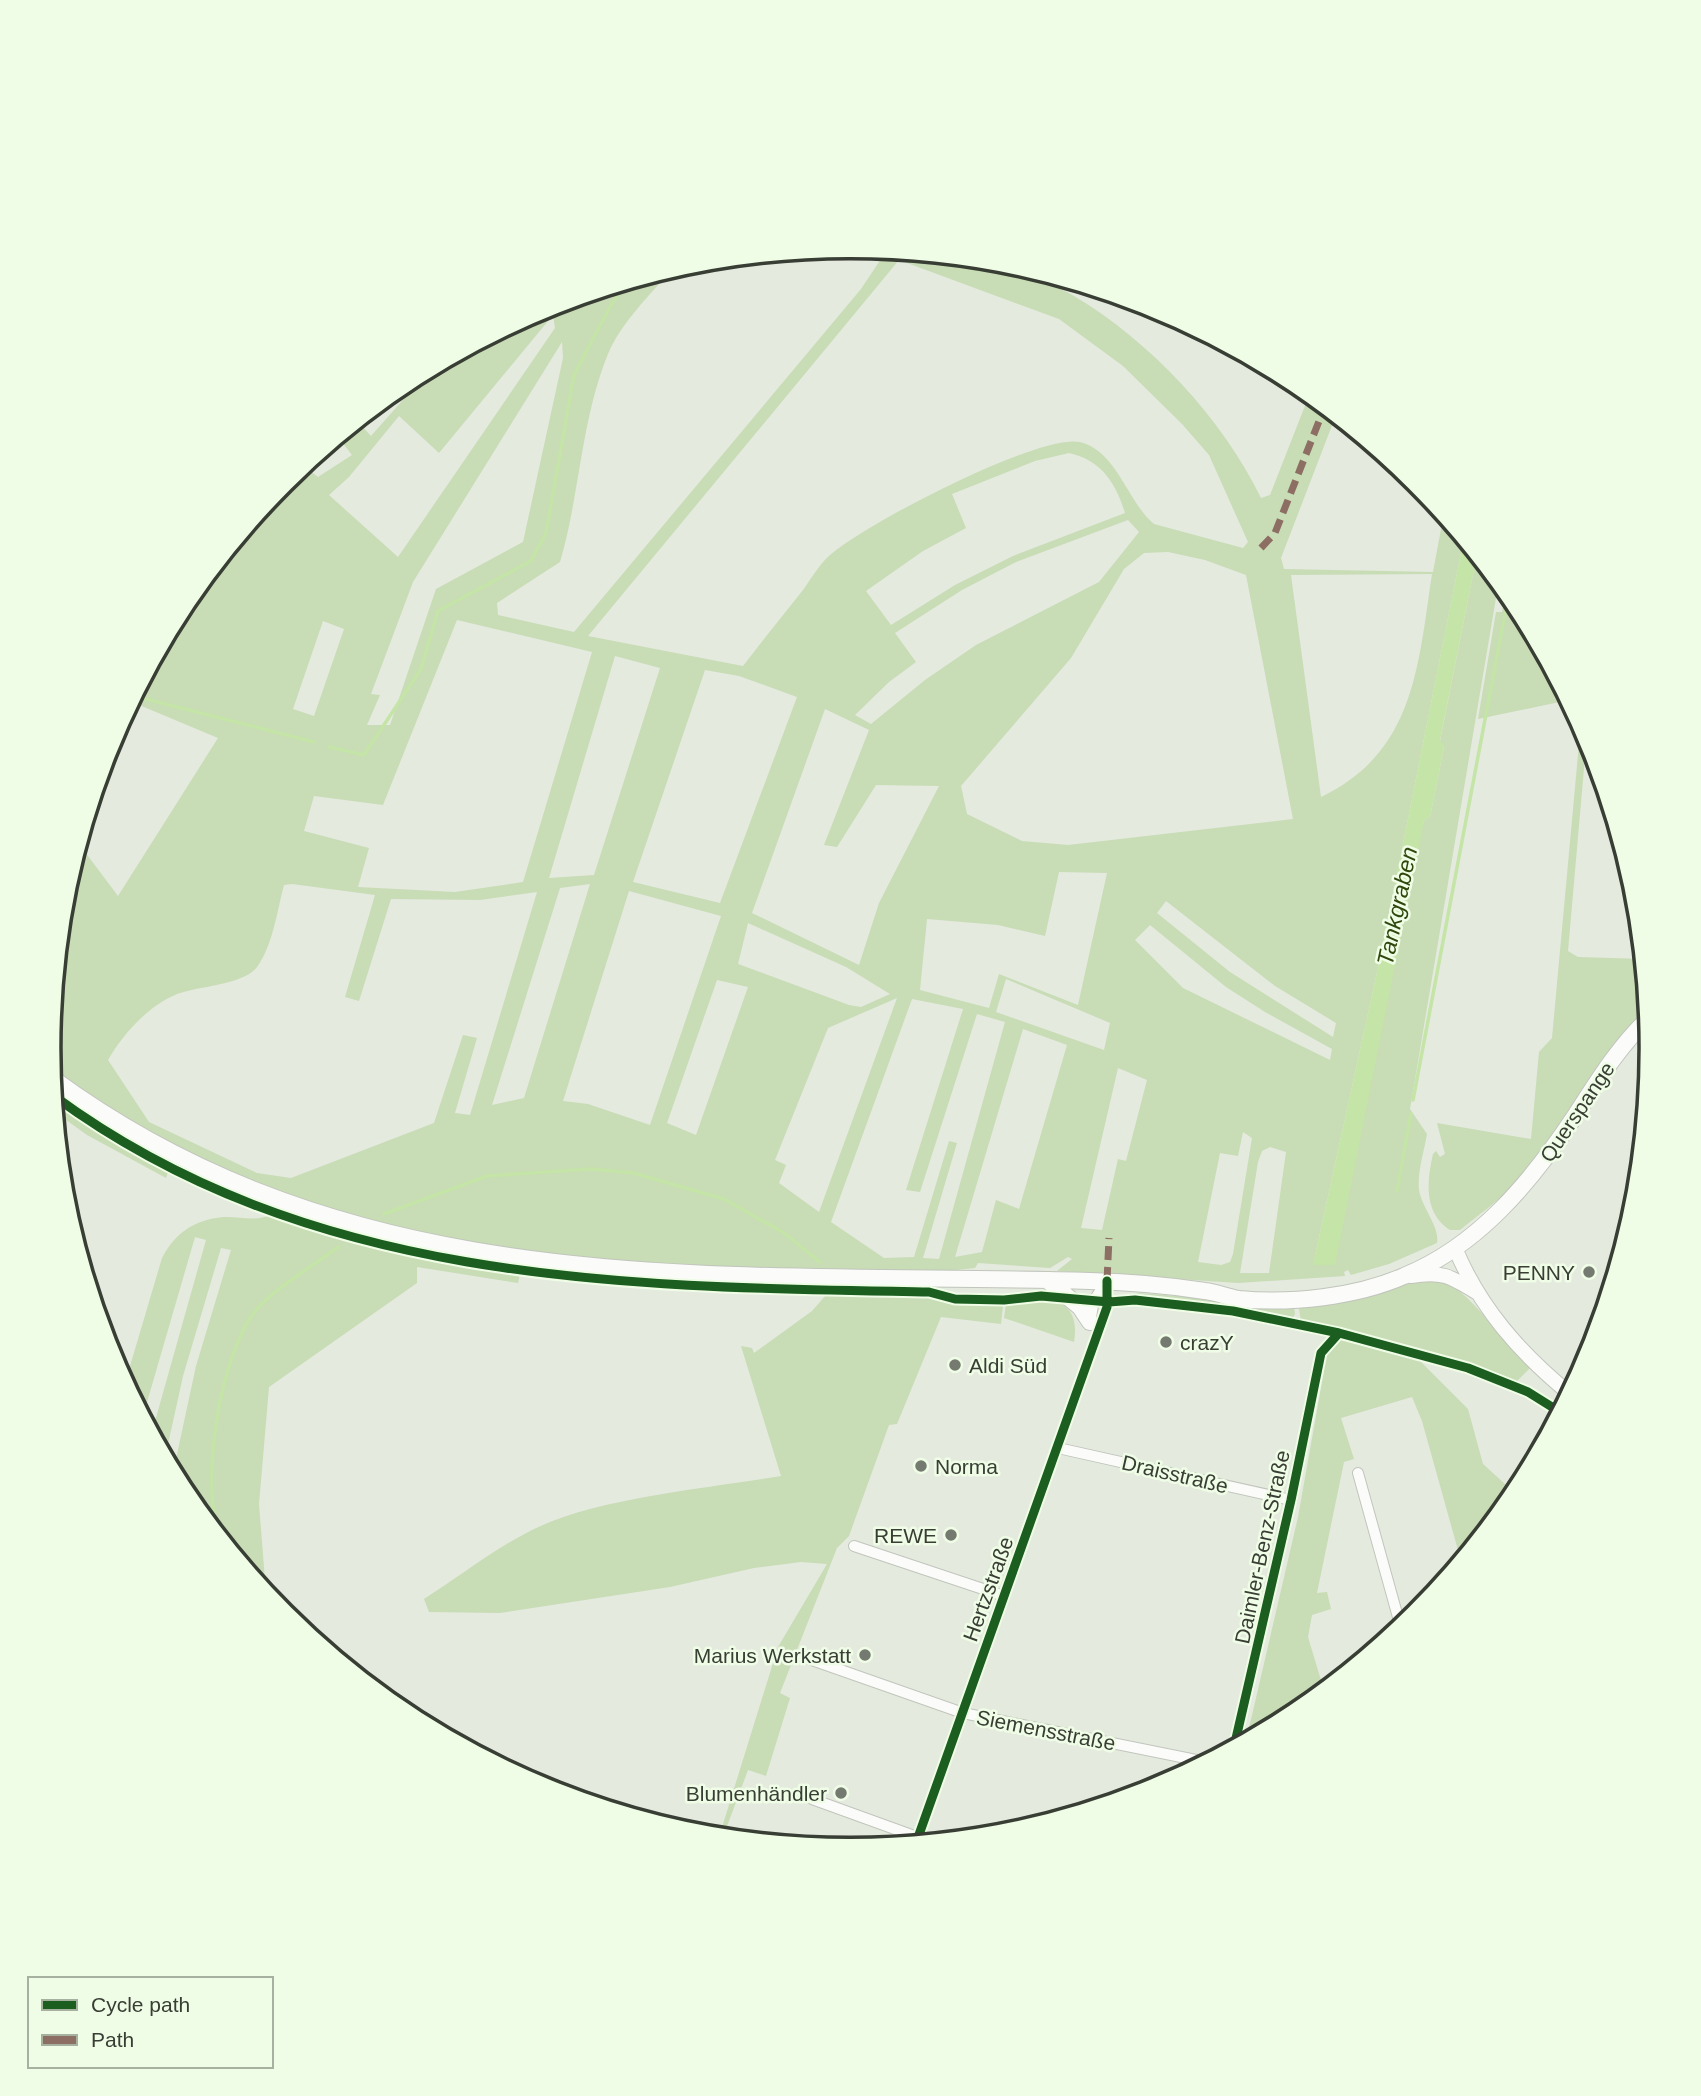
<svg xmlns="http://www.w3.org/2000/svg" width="1701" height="2096" viewBox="0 0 1701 2096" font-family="Helvetica,sans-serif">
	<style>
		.green { fill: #c8dcb6; fill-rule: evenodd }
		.water { fill: #c5e4a7 }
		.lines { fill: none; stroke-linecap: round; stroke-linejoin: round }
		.stream { stroke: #c5e4a7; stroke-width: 3.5 }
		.minor-casing { stroke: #c1c5bc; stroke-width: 12 }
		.tertiary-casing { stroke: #c1c5bc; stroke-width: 16 }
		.secondary-casing { stroke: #c1c5bc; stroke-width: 18 }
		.minor { stroke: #fbfcfa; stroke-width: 10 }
		.tertiary { stroke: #fbfcfa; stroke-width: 14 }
		.secondary { stroke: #fbfcfa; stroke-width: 16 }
		.quiet { stroke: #8d6e63; stroke-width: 7; stroke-dasharray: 14 7; stroke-linecap: butt }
		.cycleway-casing { stroke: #f0fde6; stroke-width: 13 }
		.cycleway { stroke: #1b5e20; stroke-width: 9 }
		.poi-dot { fill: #757a70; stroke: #f0fde6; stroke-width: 2.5 }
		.labels { text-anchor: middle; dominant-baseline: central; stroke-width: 5; stroke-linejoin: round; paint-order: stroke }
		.street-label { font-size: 21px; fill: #393e35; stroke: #f0fde6 }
		.poi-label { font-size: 21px; fill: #393e35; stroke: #f0fde6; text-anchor: end }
		.water-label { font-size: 23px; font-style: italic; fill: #2e470c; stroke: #f0fde6 }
		.rim { fill: none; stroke: #393e35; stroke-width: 3.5 }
	</style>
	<rect width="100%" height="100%" fill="#e4eade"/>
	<path class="green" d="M 857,247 C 893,251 939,250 974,259 C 1000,266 1051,283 1074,296 C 1150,341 1223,419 1261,498 L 1270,495 L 1310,393 L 1336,415 L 1281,558 L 1284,569 L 1433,572 L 1444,513 L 1464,538 L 1381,954 L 1313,1265 L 1424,821 L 1430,817 L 1444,747 L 1440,741 L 1477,554 L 1499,580 L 1410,1109 L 1427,1134 C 1424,1152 1417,1173 1419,1190 C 1422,1208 1440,1227 1437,1243 L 1389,1264 L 1351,1275 L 1348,1270 L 1344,1272 L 1345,1276 L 1238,1283 L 1057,1271 L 1072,1259 L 1068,1257 L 1050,1268 L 978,1263 L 975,1268 L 946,1271 C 719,1270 483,1272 267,1190 C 190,1161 119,1115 51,1069 L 49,1048 L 64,891 L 79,844 L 118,896 L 218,738 L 132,702 L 128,707 L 184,602 L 284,481 L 303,465 L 318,477 L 352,455 L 338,437 L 357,421 L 371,436 L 417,384 L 412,378 L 544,307 L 672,269 C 650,295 621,323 608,354 C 581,420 580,494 560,562 L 497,603 L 498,615 L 574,632 L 861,289 L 883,256 ZM 899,260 L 1059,319 L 1123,366 L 1182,424 L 1209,455 L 1248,542 L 1243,548 L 1154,524 C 1128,503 1117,451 1080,442 C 1039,433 861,526 829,556 C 819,565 811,579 803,590 C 783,615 763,640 743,666 L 588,636 ZM 553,315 L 555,328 L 398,557 L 329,495 L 349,477 L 399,416 L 439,453 ZM 562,342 L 563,358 L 523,542 L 436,589 L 390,725 L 367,725 L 380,695 L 371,694 L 413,582 ZM 1069,453 C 1101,460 1116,483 1125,513 L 1013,556 L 955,585 L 891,625 L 866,591 L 923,551 L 966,528 L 952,494 L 1035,461 ZM 1128,520 L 1139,532 L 1099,582 L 976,645 L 925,680 L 871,724 L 855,715 L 889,682 L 916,662 L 895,633 L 962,590 L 1016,562 ZM 1168,552 L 1205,560 L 1246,575 L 1293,819 L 1068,845 L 1022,841 L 967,814 L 961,786 L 1071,658 L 1124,569 L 1144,553 ZM 1432,574 C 1418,666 1415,752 1321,797 L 1291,575 ZM 457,620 L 592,652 L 523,882 L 455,892 L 358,887 L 369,848 L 304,831 L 314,796 L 383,805 ZM 323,621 L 344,629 L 314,716 L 293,709 ZM 615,656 L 660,668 L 594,875 L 549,878 ZM 705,670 L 739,676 L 797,697 L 720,903 L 633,882 ZM 825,709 L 869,730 L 824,845 L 837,847 L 876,785 L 939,786 L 879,903 L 859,965 L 752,913 ZM 1059,872 L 1107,873 L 1078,1005 L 999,974 L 989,1008 L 920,990 L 927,919 L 998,925 L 1045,936 ZM 292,884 L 375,895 L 345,997 L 359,1001 L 391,899 L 480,900 L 537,892 L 470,1115 L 455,1113 L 477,1038 L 463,1035 L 434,1123 L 291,1178 L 257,1173 L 149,1122 L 108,1060 C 123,1034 148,1006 177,994 C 198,986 243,985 257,967 C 273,945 277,911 284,885 ZM 590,884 L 524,1098 L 492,1105 L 560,888 ZM 629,891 L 721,916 L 650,1125 L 588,1104 L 563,1101 ZM 1166,901 L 1275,986 L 1336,1023 L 1333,1037 L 1230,972 L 1157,913 ZM 748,923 L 846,967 L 890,994 L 861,1007 L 849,1005 L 738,964 ZM 1150,925 L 1226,987 L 1265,1012 L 1332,1049 L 1330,1060 L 1183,988 L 1135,940 ZM 1006,979 L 1110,1023 L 1104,1050 L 996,1012 ZM 717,980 L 748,987 L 696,1135 L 667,1123 ZM 897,998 L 819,1212 L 779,1183 L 786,1165 L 775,1160 L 828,1028 ZM 912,999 L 963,1009 L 906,1190 L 920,1192 L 977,1014 L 1005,1022 L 939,1259 L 923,1258 L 957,1143 L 949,1141 L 914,1257 L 884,1258 L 831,1222 ZM 1023,1029 L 1067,1045 L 1019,1209 L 996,1200 L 982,1252 L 955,1257 ZM 1118,1068 L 1147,1080 L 1126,1161 L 1118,1159 L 1102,1230 L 1081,1228 ZM 1243,1132 L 1252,1138 L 1233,1254 L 1230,1262 L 1221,1265 L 1198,1262 L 1220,1153 L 1238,1156 ZM 1270,1147 L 1286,1152 L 1269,1273 L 1240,1273 L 1258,1162 L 1262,1151 Z
		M 1506,589 L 1517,603 L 1569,700 L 1478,719 L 1496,612 L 1502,612 Z
		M 1581,722 L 1587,734 L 1568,951 L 1578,957 L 1643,959 L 1648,1006 C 1596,1061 1565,1130 1514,1184 C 1498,1202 1478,1215 1460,1230 L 1450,1230 C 1423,1213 1427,1180 1433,1154 L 1436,1151 L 1440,1157 L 1445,1154 L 1437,1123 L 1531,1139 L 1539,1052 L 1552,1038 Z
		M 54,1099 L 128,1147 L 169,1169 L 166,1178 L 87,1135 L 55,1112 Z
		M 271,1215 C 352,1245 435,1263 520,1274 L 518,1283 L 417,1267 L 417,1283 L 269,1387 L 259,1504 L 266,1593 L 184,1493 L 173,1473 L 196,1366 L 231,1250 L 221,1248 L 183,1376 L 165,1458 L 152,1432 L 206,1240 L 195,1237 L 143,1416 L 125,1383 L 162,1258 C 175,1233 194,1220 223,1217 C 240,1216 253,1222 271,1215 Z
		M 1443,1278 C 1477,1302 1501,1337 1531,1367 L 1515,1383 L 1445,1357 L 1301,1322 L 1298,1301 Z
		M 1139,1293 L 1243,1301 L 1293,1301 L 1295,1314 L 1292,1319 L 1218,1306 L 1120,1299 Z
		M 827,1294 L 1004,1296 L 1001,1324 L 941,1317 L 897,1424 L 889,1425 L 849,1536 L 837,1548 L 780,1693 L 790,1698 L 766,1776 L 748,1770 L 723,1837 L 719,1837 L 778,1647 L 827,1564 L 801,1562 L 754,1568 L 670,1587 L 500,1613 L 429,1612 L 424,1599 C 459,1577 494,1549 532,1530 C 599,1497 706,1489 781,1476 L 741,1346 L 752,1348 L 754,1353 L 812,1311 Z
		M 1007,1296 C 1042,1298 1082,1293 1074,1342 L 1004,1318 Z
		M 1343,1337 L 1417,1358 L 1468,1409 L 1483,1464 L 1516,1494 L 1461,1561 L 1422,1421 L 1412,1397 L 1341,1418 L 1354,1459 L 1344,1462 L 1317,1593 L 1327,1592 L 1331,1609 L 1312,1615 L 1308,1637 L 1323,1687 L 1308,1692 L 1293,1705 L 1288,1719 L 1246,1741 L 1298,1517 L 1327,1354 Z"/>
	<path class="water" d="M 1464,538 L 1477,554 L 1440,740 L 1444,747 L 1430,817 L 1424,821 L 1335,1265 L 1313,1265 L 1381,954 Z"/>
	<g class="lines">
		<path class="stream" d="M 134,696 L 314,742
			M 329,747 L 364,755 L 421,669 L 438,611 L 531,561 L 546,533 L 574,375 L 612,303 L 628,282
			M 1413,1100 L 1509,593
			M 1397,1191 L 1411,1114
			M 384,1214 L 487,1176 L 591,1169 L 633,1173 L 724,1199 L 784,1233 L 820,1262
			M 220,1537 C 199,1486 220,1352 257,1309 C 274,1289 316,1264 338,1247"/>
		<defs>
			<path id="minor" d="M 1090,1323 L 1094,1300 L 1107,1281
				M 1058,1448 L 1291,1500
				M 1358,1473 L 1401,1628
				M 854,1546 L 1004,1596
				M 809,1659 L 963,1713 L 1206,1762
				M 1298,1713 L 1311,1698 L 1321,1694
				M 1234,1747 L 1291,1500 L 1321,1353
				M 812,1799 L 917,1837
				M 916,1843 L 1107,1307 L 1107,1281"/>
			<path id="tertiary" d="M 1455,1248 C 1480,1308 1520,1353 1570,1394
				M 1411,1276 C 1442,1271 1450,1276 1476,1292"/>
			<path id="secondary" d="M 52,1078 C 364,1307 725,1271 1090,1281 C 1128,1282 1167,1285 1205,1291 C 1216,1292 1227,1297 1239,1299 C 1291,1304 1356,1297 1404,1276 C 1478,1246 1531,1182 1575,1116 C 1597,1082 1619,1046 1649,1018
				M 1047,1280 L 1080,1307 L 1090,1322"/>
		</defs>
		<use href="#minor" class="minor-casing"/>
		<use href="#tertiary" class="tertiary-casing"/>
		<use href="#secondary" class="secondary-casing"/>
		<use href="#minor" class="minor"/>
		<use href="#tertiary" class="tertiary"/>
		<use href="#secondary" class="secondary"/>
		<path class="quiet" d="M 1261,548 L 1275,533 L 1325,406
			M 1107,1281 L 1109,1238"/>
		<defs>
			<path id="cycleway" d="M 54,1096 C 311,1285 624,1287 929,1292 L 955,1299 L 1004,1300 L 1041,1296 L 1109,1302 L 1135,1300 L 1233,1311 L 1339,1333 L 1468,1368 L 1528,1392 L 1560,1412
				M 1234,1747 L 1291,1500 L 1321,1353 L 1339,1333
				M 916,1843 L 1107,1307 L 1107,1281"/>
		</defs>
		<use href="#cycleway" class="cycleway-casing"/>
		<use href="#cycleway" class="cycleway"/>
	</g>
	<g class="poi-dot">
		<circle cx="1589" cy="1272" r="7"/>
		<circle cx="1166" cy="1342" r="7"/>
		<circle cx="955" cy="1365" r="7"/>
		<circle cx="921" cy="1466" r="7"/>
		<circle cx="951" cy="1535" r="7"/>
		<circle cx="865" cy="1655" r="7"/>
		<circle cx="841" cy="1793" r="7"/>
	</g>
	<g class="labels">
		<g class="street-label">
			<text transform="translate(1577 1112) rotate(-56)">Querspange</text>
			<text transform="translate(1175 1474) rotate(13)">Draisstraße</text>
			<text transform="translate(1262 1547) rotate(-78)">Daimler-Benz-Straße</text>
			<text transform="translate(988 1589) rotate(-70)">Hertzstraße</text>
			<text transform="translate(1046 1730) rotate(11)">Siemensstraße</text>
		</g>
		<g class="poi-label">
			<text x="1575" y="1272">PENNY</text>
			<text x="1180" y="1342" text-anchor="start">crazY</text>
			<text x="969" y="1365" text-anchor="start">Aldi Süd</text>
			<text x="935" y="1466" text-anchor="start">Norma</text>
			<text x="937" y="1535">REWE</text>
			<text x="851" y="1655">Marius Werkstatt</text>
			<text x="827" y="1793">Blumenhändler</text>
		</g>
		<g class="water-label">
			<text transform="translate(1397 906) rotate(-78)">Tankgraben</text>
		</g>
	</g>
	<path d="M0 0H1701V2096H0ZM61 1048a789 789 0 1 1 1578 0a789 789 0 1 1-1578 0Z" fill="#f0fde6" fill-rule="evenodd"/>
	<path class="rim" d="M61 1048a789 789 0 1 1 1578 0a789 789 0 1 1-1578 0Z"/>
	<rect x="28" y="1977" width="245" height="91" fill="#f0fde6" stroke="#a7b19f" stroke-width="2"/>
	<rect x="42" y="2000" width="35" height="10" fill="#1b5e20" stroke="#a7b19f" stroke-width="2"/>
	<text x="91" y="2012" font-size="21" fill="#393e35">Cycle path</text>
	<rect x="42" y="2035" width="35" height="10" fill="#8d6e63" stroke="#a7b19f" stroke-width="2"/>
	<text x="91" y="2047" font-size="21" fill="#393e35">Path</text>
</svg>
